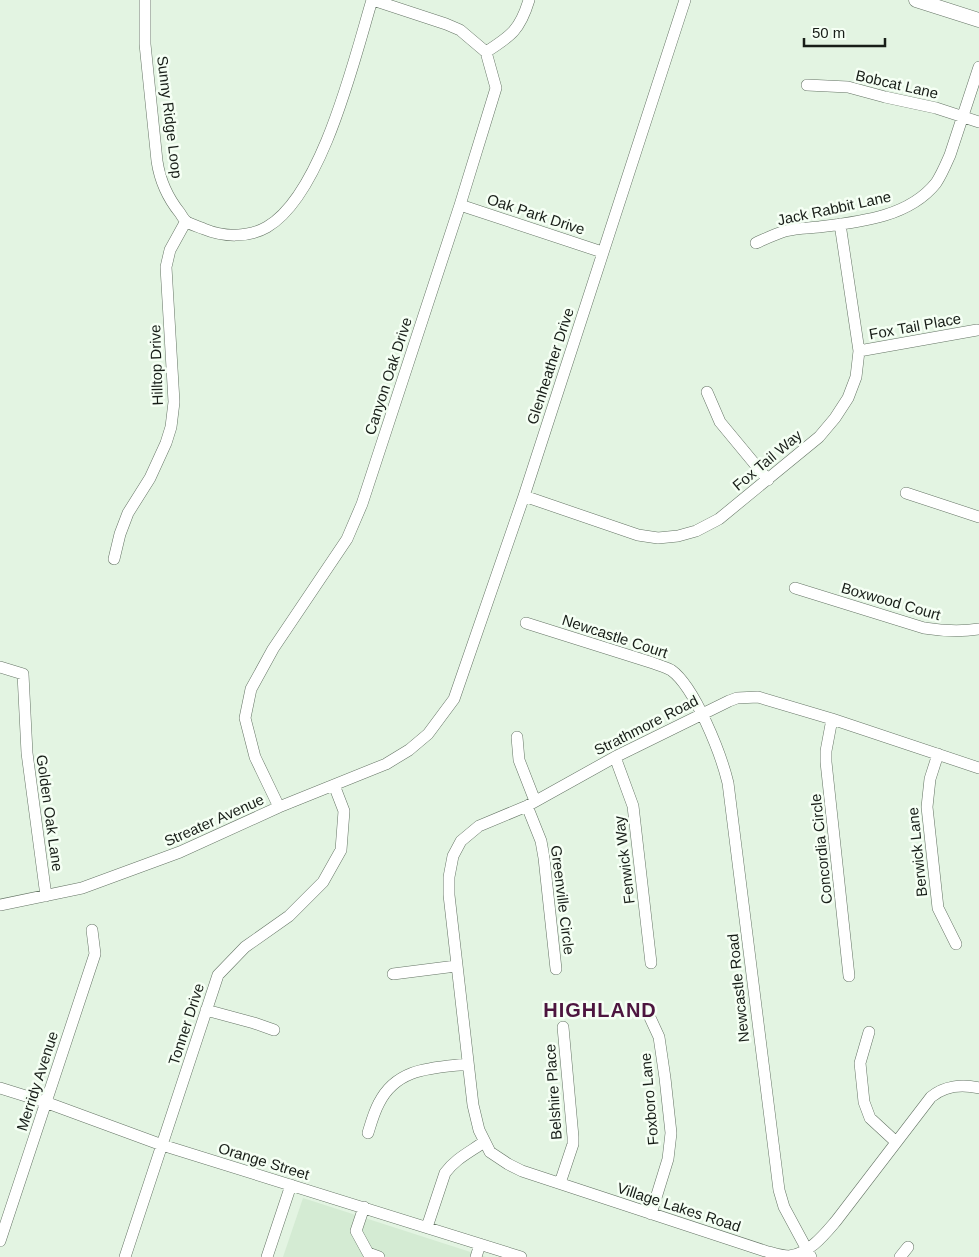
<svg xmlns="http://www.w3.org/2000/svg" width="979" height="1257" viewBox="0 0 979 1257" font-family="Helvetica,sans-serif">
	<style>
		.built { fill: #d4ebd3 }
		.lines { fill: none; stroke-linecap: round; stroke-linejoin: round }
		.minor-casing { stroke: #657465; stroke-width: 12 }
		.major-casing { stroke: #657465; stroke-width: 15 }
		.minor { stroke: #fff; stroke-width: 11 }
		.major { stroke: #fff; stroke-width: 14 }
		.labels { text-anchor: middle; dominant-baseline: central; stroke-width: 5; stroke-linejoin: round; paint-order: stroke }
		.street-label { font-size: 15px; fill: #181e18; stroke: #f5fff4 }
		.district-label { font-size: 20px; font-weight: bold; letter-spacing: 1px; fill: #4d153f; stroke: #f5fff4 }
	</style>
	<rect width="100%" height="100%" fill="#e3f4e2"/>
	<path class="built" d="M 303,1198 L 486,1257 L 283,1257 Z"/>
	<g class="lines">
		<defs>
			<path id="minor" d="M 145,0 L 145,44 L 157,161 C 160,181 167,197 180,213 C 182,216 184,220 187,222 C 192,225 199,227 204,229 C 223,237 248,238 267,227 C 322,195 354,60 372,0
				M 486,52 C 511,36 520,30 529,0
				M 807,85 L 848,87 L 885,97 L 936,108 L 979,122
				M 460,205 L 602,252
				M 756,243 C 765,239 775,234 785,231 C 796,228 808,228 819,227 C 860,222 909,217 936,183 C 942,174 946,164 950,155 L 979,67
				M 859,351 L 977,330
				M 707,392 L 720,422 L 768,480
				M 906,493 L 979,517
				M 524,496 L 638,535 L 658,538 L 678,536 L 696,531 L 719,519 L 819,437 L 835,418 L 848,398 L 856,377 L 859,351 L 840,224
				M 114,559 L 120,534 L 128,513 L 150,478 L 166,443 L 171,427 L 174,402 L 166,267 L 170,250 L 186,221
				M 795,588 L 924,628 C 943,631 960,632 979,629
				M 526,623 L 653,663 C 658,665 665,667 671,670 C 695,687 721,754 728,783 L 779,1190 L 784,1207 L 811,1257
				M 0,667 L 23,674 L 27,753 L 46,896
				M 832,719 L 826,751 L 826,762 L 849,976
				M 517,737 L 519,760 L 535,801
				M 938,754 L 930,779 L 927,807 L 938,908 L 956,944
				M 615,757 L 633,806 L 651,963
				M 979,768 L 832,719 L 758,697 L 737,698 L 729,701 L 615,757 L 527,806 L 479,826 L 461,841 L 453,856 L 449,877 L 449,895 L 473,1105 L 479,1130 L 490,1152 L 508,1164 L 522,1171 L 765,1251 C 773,1253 781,1256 789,1256 C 809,1254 824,1235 836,1221 L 931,1097 C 944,1086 962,1084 979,1088
				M 527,806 L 541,841 L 544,858 L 556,969
				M 279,807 L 255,757 L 245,718 L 251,689 L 273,649 L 347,539 L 362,504 L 460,205 L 496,88 L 486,52 L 460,30 L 446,24 L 373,0
				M 0,905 L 82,888 L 180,852 L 279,807 L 386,764 L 409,750 L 428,734 L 454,699 L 524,496 L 685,0
				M 393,974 L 456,966
				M 206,1010 L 254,1023 L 274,1030
				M 647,1011 L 659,1037 L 665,1078 L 671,1133 L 668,1159 L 651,1214
				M 869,1032 L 860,1063 L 864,1102 L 870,1118 L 896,1142
				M 0,1088 L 45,1102 L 162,1145 L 521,1257
				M 368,1133 C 371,1123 374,1112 379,1103 C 397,1067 433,1068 468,1064
				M 560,1183 L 573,1144 L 573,1137 L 563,1027
				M 364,1207 L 356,1231 L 368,1253 L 379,1257
				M 427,1227 L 445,1173 C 455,1159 470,1152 484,1142
				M 0,1241 L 95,954 L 92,930
				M 125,1257 L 218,975 L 245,947 L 289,916 L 323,882 L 341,850 L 344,811 L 334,785
				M 267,1257 L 291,1185
				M 476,1257 L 480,1244
				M 900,1257 L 908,1247"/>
			<path id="major" d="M 916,0 L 979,20"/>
		</defs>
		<use href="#minor" class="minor-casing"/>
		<use href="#major" class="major-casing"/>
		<use href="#minor" class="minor"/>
		<use href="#major" class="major"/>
	</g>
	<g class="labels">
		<g class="street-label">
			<text transform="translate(897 84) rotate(13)">Bobcat Lane</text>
			<text transform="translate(170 117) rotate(83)">Sunny Ridge Loop</text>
			<text transform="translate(834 208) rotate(-12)">Jack Rabbit Lane</text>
			<text transform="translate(536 214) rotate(18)">Oak Park Drive</text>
			<text transform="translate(915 326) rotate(-10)">Fox Tail Place</text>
			<text transform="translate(156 365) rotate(-92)">Hilltop Drive</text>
			<text transform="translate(550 366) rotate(-72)">Glenheather Drive</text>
			<text transform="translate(388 376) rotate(-72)">Canyon Oak Drive</text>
			<text transform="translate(767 460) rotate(-40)">Fox Tail Way</text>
			<text transform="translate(891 601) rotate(16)">Boxwood Court</text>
			<text transform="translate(615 636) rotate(18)">Newcastle Court</text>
			<text transform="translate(646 725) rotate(-27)">Strathmore Road</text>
			<text transform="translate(50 813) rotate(82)">Golden Oak Lane</text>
			<text transform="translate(214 820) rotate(-24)">Streater Avenue</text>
			<text transform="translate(821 849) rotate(-96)">Concordia Circle</text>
			<text transform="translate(917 852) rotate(-96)">Berwick Lane</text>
			<text transform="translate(624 860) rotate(-97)">Fenwick Way</text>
			<text transform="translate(563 900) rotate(83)">Greenville Circle</text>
			<text transform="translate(738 988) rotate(-96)">Newcastle Road</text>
			<text transform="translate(186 1024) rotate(-72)">Tonner Drive</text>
			<text transform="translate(37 1081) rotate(-72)">Merridy Avenue</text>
			<text transform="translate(553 1092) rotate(-94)">Belshire Place</text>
			<text transform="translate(649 1099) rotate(-95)">Foxboro Lane</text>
			<text transform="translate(264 1161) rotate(17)">Orange Street</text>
			<text transform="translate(679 1207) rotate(18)">Village Lakes Road</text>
		</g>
		<g class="district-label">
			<text x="600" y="1010">HIGHLAND</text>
		</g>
	</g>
	<path d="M804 38v8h81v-8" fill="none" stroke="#181e18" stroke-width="2.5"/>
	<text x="812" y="38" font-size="15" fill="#181e18" stroke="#f5fff4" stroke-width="4" paint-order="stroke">50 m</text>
</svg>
